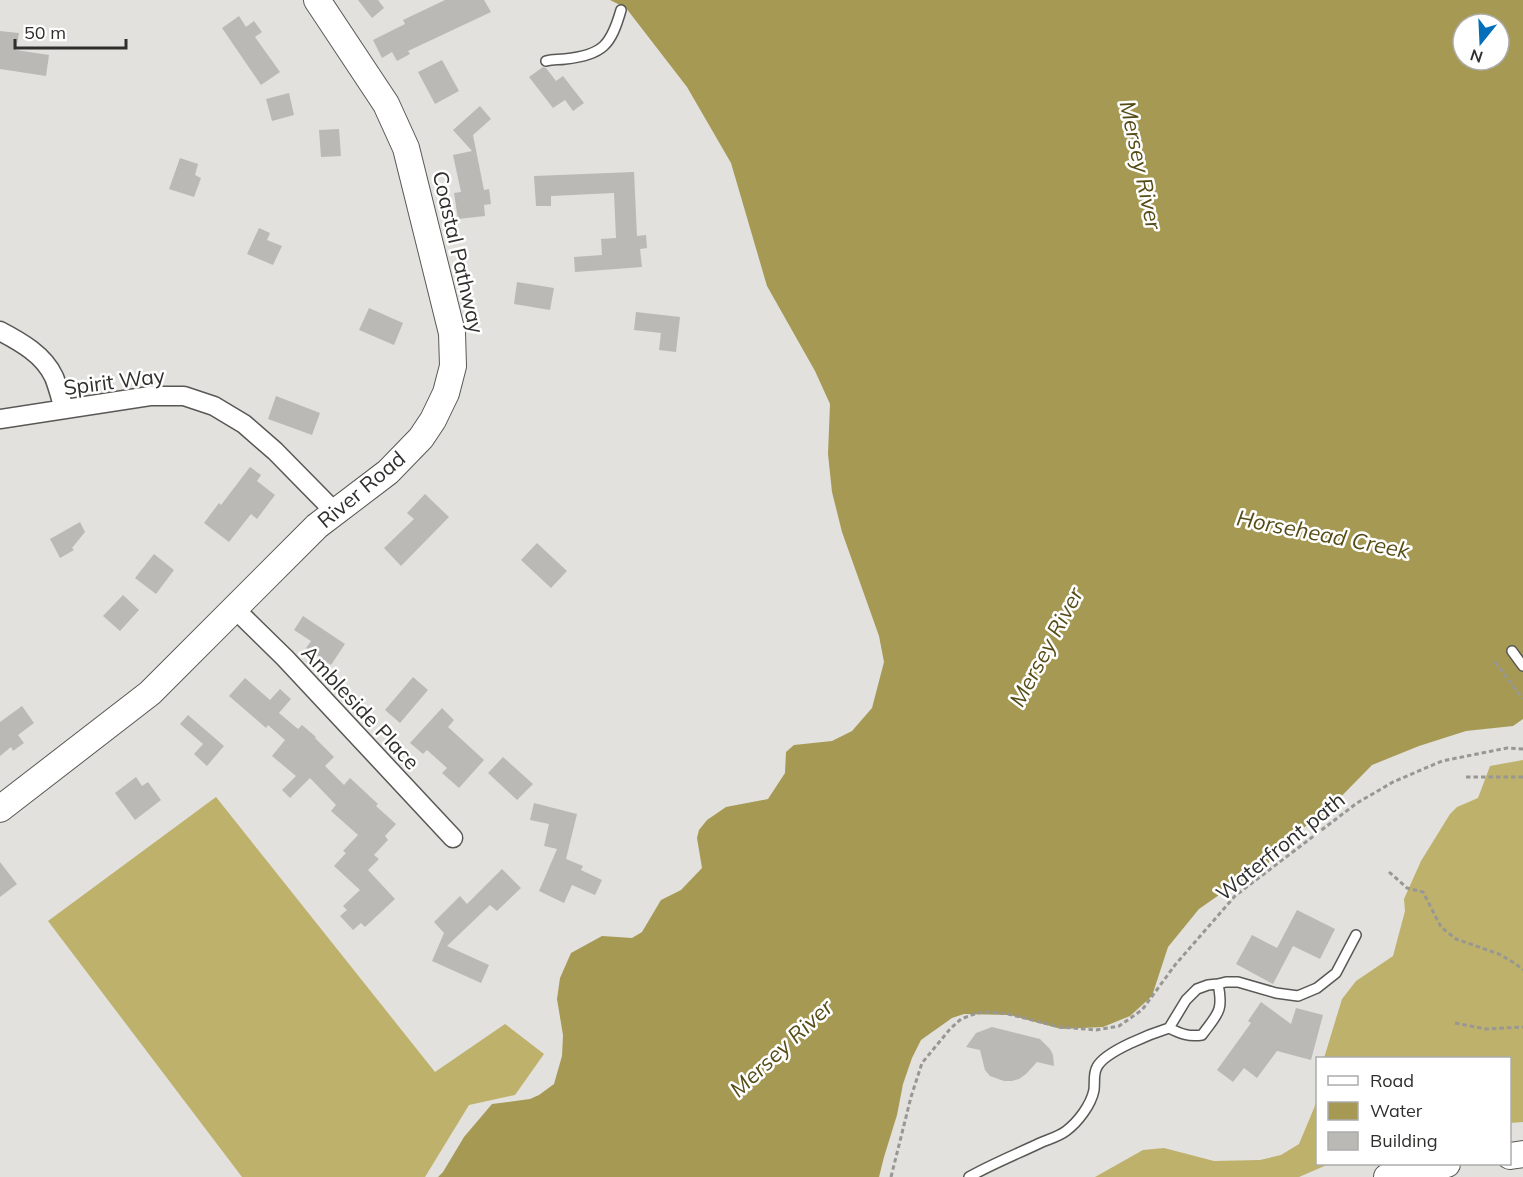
<svg xmlns="http://www.w3.org/2000/svg" width="1523" height="1177" viewBox="0 0 1523 1177" font-family="Mulish,sans-serif">
	<style>
		.forest { fill: #beb16b }
		.water { fill: #a69953; fill-rule: evenodd }
		.building { fill: #bab9b6 }
		.lines { fill: none; stroke-linecap: round; stroke-linejoin: round }
		.lane-casing { stroke: #595855; stroke-width: 12 }
		.street-casing { stroke: #595855; stroke-width: 21 }
		.secondary-casing { stroke: #595855; stroke-width: 28 }
		.path { stroke: #989794; stroke-width: 3; stroke-dasharray: 4.5 3; stroke-linecap: butt }
		.lane { stroke: #fff; stroke-width: 9 }
		.street { stroke: #fff; stroke-width: 18 }
		.secondary { stroke: #fff; stroke-width: 26 }
		.labels { text-anchor: middle; dominant-baseline: central; stroke-width: 5; stroke-linejoin: round; paint-order: stroke }
		.street-label { font-size: 21px; fill: #2f2f2d; stroke: #fff }
		.water-label { font-size: 22px; font-style: italic; fill: #554c16; stroke: #fff }
	</style>
	<rect width="100%" height="100%" fill="#e2e1dd"/>
	<path class="forest" d="M 1523,760 L 1523,1122 L 1510,1123 L 1510,1058 L 1324,1058 L 1342,999 L 1356,981 L 1393,956 L 1405,911 L 1404,899 L 1421,861 L 1450,814 L 1457,807 L 1478,798 L 1490,766 Z
		M 216,797 L 435,1072 L 505,1024 L 544,1054 L 515,1095 L 469,1105 L 425,1177 L 242,1177 L 48,921 Z
		M 1317,1101 L 1318,1164 L 1329,1164 L 1299,1177 L 1095,1177 L 1143,1150 L 1164,1148 L 1214,1161 L 1260,1160 L 1281,1155 L 1299,1144 Z"/>
	<path class="water" d="M 610,0 L 1523,0 L 1523,719 L 1513,726 L 1466,731 L 1419,746 L 1372,765 L 1325,813 L 1283,842 L 1265,868 L 1229,888 L 1199,909 L 1168,947 L 1152,996 L 1130,1016 L 1103,1027 L 1061,1029 L 1010,1015 L 964,1014 L 952,1018 L 921,1040 L 912,1058 L 903,1084 L 897,1115 L 884,1157 L 879,1177 L 438,1177 L 443,1172 L 464,1137 L 492,1104 L 530,1099 L 539,1095 L 554,1084 L 562,1056 L 563,1035 L 557,999 L 560,978 L 571,953 L 602,936 L 632,938 L 642,932 L 661,900 L 681,890 L 702,868 L 697,838 L 699,830 L 707,820 L 726,807 L 768,799 L 785,773 L 786,752 L 794,745 L 832,741 L 852,731 L 872,708 L 884,662 L 879,636 L 842,532 L 832,492 L 828,454 L 830,404 L 815,371 L 767,286 L 731,163 L 687,87 L 626,8 ZM 1463,24 L 1499,24 L 1499,60 L 1463,60 Z"/>
	<path class="building" d="M 358,0 L 378,0 L 384,8 L 372,18 Z
		M 445,0 L 484,0 L 491,12 L 408,51 L 410,54 L 397,61 L 392,52 L 382,58 L 373,40 L 405,24 L 403,20 Z
		M 239,16 L 246,27 L 254,21 L 262,32 L 255,37 L 280,72 L 261,85 L 222,28 Z
		M 0,31 L 19,33 L 16,50 L 49,55 L 46,76 L 0,69 Z
		M 442,60 L 459,91 L 435,104 L 418,72 Z
		M 543,67 L 546,68 L 556,81 L 563,76 L 584,103 L 573,111 L 565,100 L 553,108 L 529,77 Z
		M 289,93 L 294,115 L 272,121 L 266,99 Z
		M 480,106 L 491,119 L 473,135 L 484,190 L 489,189 L 491,204 L 484,205 L 485,216 L 458,219 L 454,193 L 461,192 L 453,155 L 472,151 L 453,130 Z
		M 339,129 L 341,156 L 321,157 L 319,130 Z
		M 180,158 L 198,164 L 195,175 L 201,178 L 194,197 L 169,189 Z
		M 634,172 L 637,236 L 646,235 L 647,248 L 640,249 L 642,267 L 575,272 L 574,257 L 602,255 L 601,239 L 616,238 L 614,193 L 551,196 L 551,206 L 536,206 L 534,176 Z
		M 259,228 L 270,233 L 267,240 L 282,246 L 273,265 L 247,254 Z
		M 517,282 L 554,288 L 550,310 L 514,304 Z
		M 369,308 L 403,323 L 394,345 L 359,330 Z
		M 636,312 L 680,317 L 676,352 L 659,350 L 661,333 L 634,330 Z
		M 276,396 L 320,413 L 312,435 L 268,419 Z
		M 250,467 L 261,475 L 257,481 L 275,495 L 257,519 L 251,514 L 229,542 L 204,523 L 219,503 L 221,505 Z
		M 425,494 L 449,517 L 401,566 L 384,548 L 414,519 L 407,513 Z
		M 80,522 L 85,532 L 72,548 L 74,550 L 60,558 L 50,539 Z
		M 537,543 L 567,571 L 551,588 L 521,560 Z
		M 154,554 L 174,570 L 156,594 L 135,578 Z
		M 123,595 L 139,610 L 120,631 L 103,616 Z
		M 303,616 L 345,644 L 331,665 L 306,648 L 311,641 L 294,630 Z
		M 413,677 L 428,690 L 400,723 L 385,710 Z
		M 245,678 L 270,700 L 280,689 L 291,699 L 279,713 L 298,729 L 302,725 L 316,737 L 315,738 L 334,757 L 325,766 L 344,785 L 350,778 L 378,804 L 376,806 L 396,824 L 385,836 L 388,840 L 374,855 L 379,859 L 368,870 L 395,899 L 365,927 L 361,923 L 353,930 L 340,916 L 347,910 L 343,906 L 360,890 L 334,866 L 346,853 L 343,851 L 358,835 L 331,811 L 336,805 L 310,778 L 290,798 L 282,790 L 296,776 L 272,756 L 285,740 L 268,725 L 266,728 L 229,696 Z
		M 22,706 L 34,723 L 18,735 L 24,743 L 13,751 L 11,747 L 0,756 L 0,722 Z
		M 442,708 L 454,720 L 448,727 L 484,760 L 459,788 L 442,773 L 447,768 L 427,750 L 423,754 L 410,743 Z
		M 188,715 L 224,746 L 207,766 L 194,754 L 203,744 L 180,724 Z
		M 503,757 L 533,784 L 517,800 L 488,773 Z
		M 136,777 L 142,786 L 148,782 L 161,800 L 135,820 L 115,793 Z
		M 534,803 L 577,814 L 566,859 L 583,866 L 581,870 L 602,880 L 595,895 L 572,885 L 564,903 L 539,891 L 557,849 L 544,846 L 549,824 L 530,820 Z
		M 0,862 L 17,884 L 0,897 Z
		M 502,869 L 521,888 L 497,911 L 490,905 L 447,946 L 489,965 L 481,983 L 432,961 L 444,933 L 434,922 L 460,896 L 467,904 Z
		M 1297,910 L 1335,929 L 1320,959 L 1293,946 L 1273,984 L 1236,964 L 1252,935 L 1277,948 Z
		M 1261,1002 L 1291,1024 L 1296,1008 L 1323,1015 L 1311,1060 L 1277,1051 L 1257,1078 L 1244,1068 L 1233,1082 L 1217,1070 L 1251,1023 L 1248,1021 Z
		M 992,1027 L 1040,1039 L 1050,1049 L 1053,1055 L 1054,1066 L 1037,1062 L 1026,1074 L 1019,1079 L 1012,1081 L 1004,1081 L 990,1076 L 985,1070 L 980,1050 L 966,1047 L 976,1033 Z"/>
	<g class="lines">
		<defs>
			<path id="lane" d="M 546,61 C 553,59 558,60 565,59 C 603,55 611,45 621,10
				M 1512,651 L 1523,666
				M 1169,1028 C 1181,1034 1189,1037 1202,1035 C 1217,1014 1224,1012 1218,984
				M 969,1177 C 992,1164 1017,1154 1040,1143 C 1049,1139 1058,1137 1066,1131 C 1078,1122 1091,1105 1094,1090 C 1095,1082 1093,1074 1097,1067 C 1105,1051 1153,1033 1169,1028 L 1186,1000 L 1197,989 L 1208,985 L 1218,984 L 1226,982 L 1238,982 L 1276,993 L 1298,996 L 1317,988 L 1336,973 L 1356,935"/>
			<path id="street" d="M 0,331 C 21,342 44,355 54,377 C 58,387 61,399 64,409
				M 0,419 L 150,396 L 184,396 L 214,406 L 244,424 L 275,451 L 335,512
				M 234,608 L 285,658 L 453,838"/>
			<path id="secondary" d="M 0,809 L 150,693 L 317,526 L 388,472 L 421,438 L 433,420 L 446,393 L 453,366 L 452,333 L 406,148 L 386,104 L 317,0
				M 1510,1156 L 1523,1154
				M 1387,1177 L 1430,1166 L 1447,1164"/>
		</defs>
		<use href="#lane" class="lane-casing"/>
		<use href="#street" class="street-casing"/>
		<use href="#secondary" class="secondary-casing"/>
		<path class="path" d="M 1495,662 L 1523,699
			M 1466,777 L 1523,777
			M 1389,872 L 1407,888 L 1423,892 L 1441,927 L 1456,939 L 1499,954 L 1516,964 L 1523,970
			M 1455,1023 L 1486,1029 L 1523,1027
			M 891,1177 L 911,1097 L 922,1063 L 950,1029 L 961,1019 L 977,1013 L 990,1012 L 1008,1014 L 1060,1027 L 1096,1030 L 1119,1026 L 1142,1010 L 1175,965 L 1235,896 L 1357,803 L 1393,782 L 1442,761 L 1507,748 L 1523,749"/>
		<use href="#lane" class="lane"/>
		<use href="#street" class="street"/>
		<use href="#secondary" class="secondary"/>
	</g>
	<g class="labels">
		<g class="street-label">
			<text transform="translate(459 252) rotate(77)">Coastal Pathway</text>
			<text transform="translate(114 381) rotate(-7)">Spirit Way</text>
			<text transform="translate(361 489) rotate(-40)">River Road</text>
			<text transform="translate(361 707) rotate(47)">Ambleside Place</text>
			<text transform="translate(1280 846) rotate(-39)">Waterfront path</text>
		</g>
		<g class="water-label">
			<text transform="translate(1141 165) rotate(78)">Mersey River</text>
			<text transform="translate(1323 534) rotate(11)">Horsehead Creek</text>
			<text transform="translate(1046 647) rotate(-62)">Mersey River</text>
			<text transform="translate(781 1048) rotate(-43)">Mersey River</text>
		</g>
	</g>
	<rect x="1316" y="1057" width="195" height="108" fill="#ffffff" stroke="#acacab" stroke-width="1.5"/>
	<rect x="1328" y="1076" width="30" height="9" fill="#ffffff" stroke="#acacab" stroke-width="1.5"/>
	<text x="1370" y="1087" font-size="18" fill="#2f2f2d">Road</text>
	<rect x="1328" y="1102" width="30" height="18" fill="#a69953" stroke="#acacab" stroke-width="1.5"/>
	<text x="1370" y="1117" font-size="18" fill="#2f2f2d">Water</text>
	<rect x="1328" y="1132" width="30" height="18" fill="#bab9b6" stroke="#acacab" stroke-width="1.5"/>
	<text x="1370" y="1147" font-size="18" fill="#2f2f2d">Building</text>
	<g transform="translate(1481 42) rotate(198)"><circle r="28" fill="#ffffff" stroke="#acacab" stroke-width="1.5"/>
	<path d="M0-4.5L10 22L0 15L-10 22Z" fill="#036eb9"/>
	<text y="-9" font-size="16" font-weight="bold" text-anchor="middle" fill="#2f2f2d">N</text>
	</g>
	<path d="M15 39v9h111v-9" fill="none" stroke="#2f2f2d" stroke-width="3"/>
	<text x="24" y="39" font-size="18" fill="#2f2f2d" stroke="#ffffff" stroke-width="4.5" paint-order="stroke">50 m</text>
</svg>
